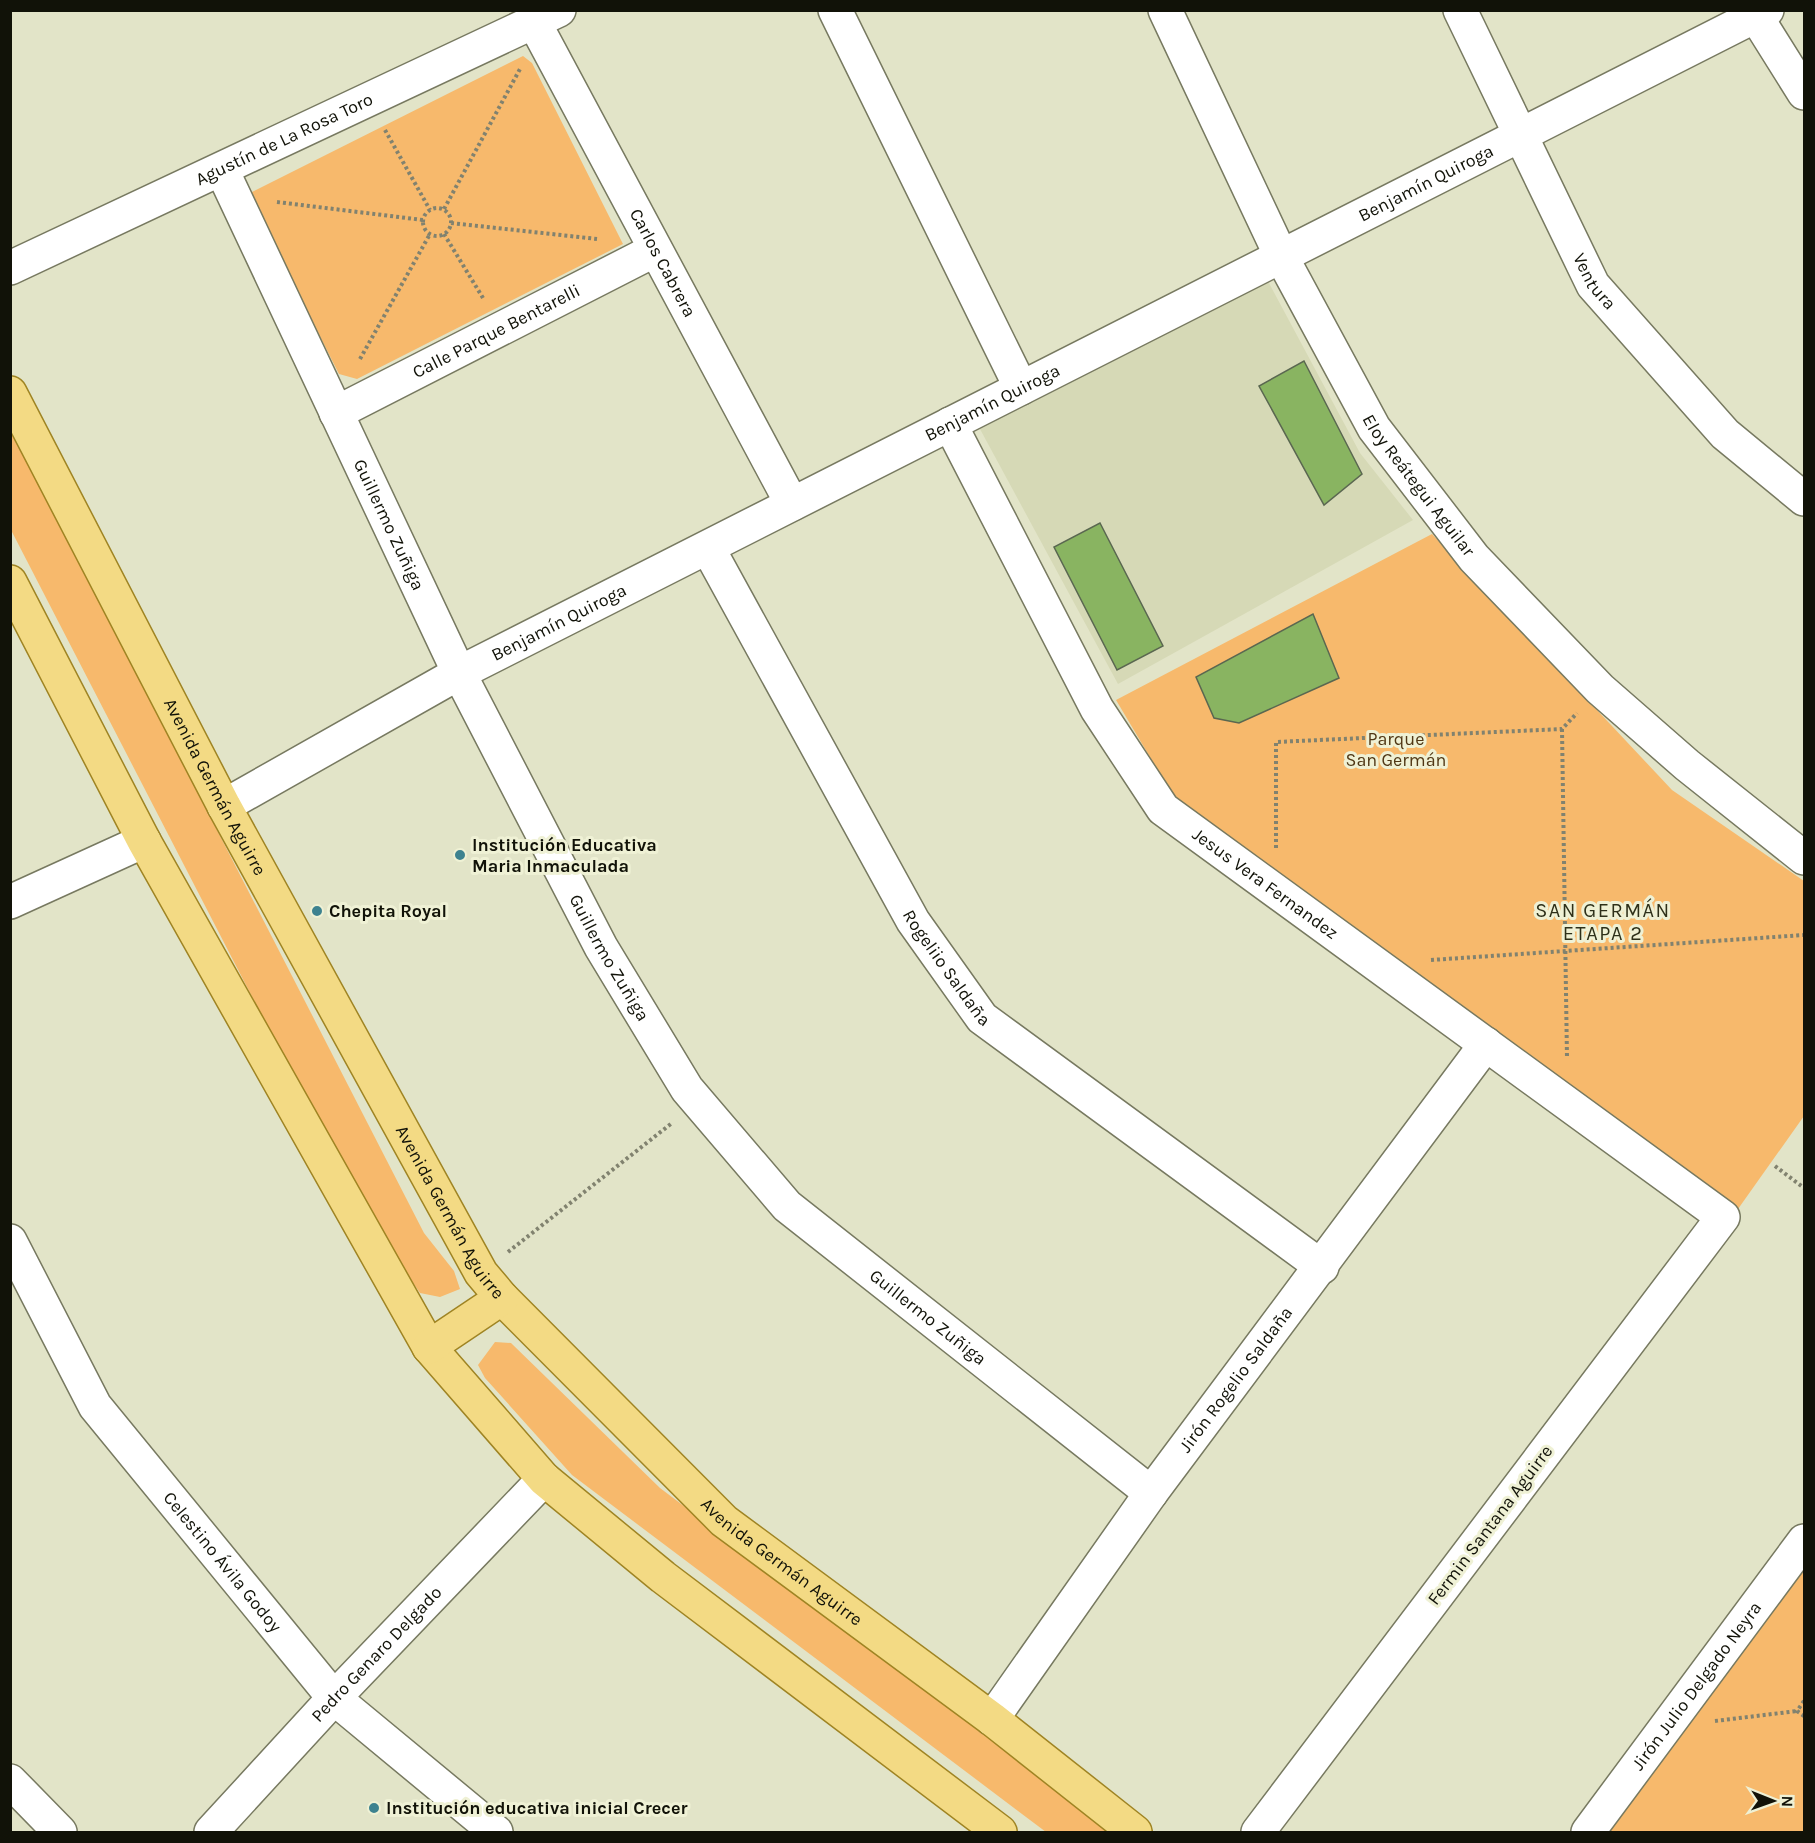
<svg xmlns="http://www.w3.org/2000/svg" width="1815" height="1843" viewBox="0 0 1815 1843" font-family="Karla,sans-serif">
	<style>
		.built { fill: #d6d9b6 }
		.green { fill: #f7b96c }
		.building { fill: #89b461; stroke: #5a6750; stroke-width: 1.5 }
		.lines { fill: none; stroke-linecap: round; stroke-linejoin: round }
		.minor-casing { stroke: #777960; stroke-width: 36 }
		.major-casing { stroke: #9f8423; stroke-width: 36 }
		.path { stroke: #81826f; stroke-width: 4; stroke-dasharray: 3 3; stroke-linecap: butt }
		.minor { stroke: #fff; stroke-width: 33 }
		.major { stroke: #f3da84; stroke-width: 33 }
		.poi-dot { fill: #3d828f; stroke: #eff1d5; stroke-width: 2 }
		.labels { text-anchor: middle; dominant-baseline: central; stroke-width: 6; stroke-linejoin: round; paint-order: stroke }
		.street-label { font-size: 18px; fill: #111208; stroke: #eff1d5 }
		.park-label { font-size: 18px; fill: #503715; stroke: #eff1d5 }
		.poi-label { font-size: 18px; font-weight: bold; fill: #111208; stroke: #eff1d5; text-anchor: start }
		.neighbourhood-label { font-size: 20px; letter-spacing: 1.5px; fill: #2e3019; stroke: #eff1d5 }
	</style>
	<rect width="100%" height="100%" fill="#e2e4c8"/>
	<path class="built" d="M 1263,272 L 1360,453 L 1413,520 L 1118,684 L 974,418 Z"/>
	<path class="green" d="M 523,56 L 532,63 L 623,244 L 357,379 L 339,374 L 248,194 Z
		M 10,427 L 424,1233 L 454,1271 L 460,1289 L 440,1297 L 420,1293 L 360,1206 L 11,530 Z
		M 1432,534 L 1672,790 L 1804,881 L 1804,1116 L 1738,1209 L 1179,806 L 1116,700 Z
		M 495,1342 L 511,1343 L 660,1488 L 1116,1832 L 1046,1832 L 572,1475 L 485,1378 L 478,1365 Z
		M 1804,1570 L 1804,1832 L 1603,1832 Z"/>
	<path class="building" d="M 1304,361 L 1362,474 L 1324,505 L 1259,386 Z
		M 1100,523 L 1163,646 L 1117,670 L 1054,547 Z
		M 1313,614 L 1339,678 L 1239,723 L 1214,718 L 1196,677 Z"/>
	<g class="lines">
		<defs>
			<g id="minor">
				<path d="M 835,10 L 1021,388"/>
				<path id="s1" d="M 1165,10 L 1281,256 L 1374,428 L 1474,558 L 1600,689 L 1687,765 L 1804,858"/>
				<path id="s2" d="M 1460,10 L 1593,285 L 1725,434 L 1804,499"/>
				<path d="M 1752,10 L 1804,93"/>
				<path id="s3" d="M 534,22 L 792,504"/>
				<path id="s4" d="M 222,170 L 459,673 L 601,947 L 687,1089 L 787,1206 L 1151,1493"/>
				<path id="s5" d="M 10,268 L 559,10"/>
				<path id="s6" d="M 336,413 L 655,250"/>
				<path id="s7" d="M 950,424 L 1097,709 L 1163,809 L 1723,1217 L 1258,1832"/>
				<path id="s8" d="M 708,548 L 913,921 L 982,1018 L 1322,1267"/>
				<path id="s9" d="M 224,806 L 459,673 L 1767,10"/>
				<path d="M 10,902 L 144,841"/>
				<path id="s10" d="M 10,1241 L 95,1406 L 334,1698 L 496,1832"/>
				<path id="s11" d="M 992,1719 L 1151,1493 L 1486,1044"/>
				<path d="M 10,1781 L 60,1832"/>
				<path id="s12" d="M 211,1832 L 334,1698 L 544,1479"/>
				<path id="s13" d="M 1588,1832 L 1804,1541"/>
			</g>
			<g id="major">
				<path id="s14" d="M 10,393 L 224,806 L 481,1273 L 502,1298 L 724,1521 L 992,1719 L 1135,1832"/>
				<path d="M 10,582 L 144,841 L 429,1347 L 544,1479 L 663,1577 L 1000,1832"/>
				<path d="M 429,1347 L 502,1298"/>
			</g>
		</defs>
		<use href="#minor" class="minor-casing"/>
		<use href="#major" class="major-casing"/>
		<path class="path" d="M 385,130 L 430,210
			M 277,202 L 423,220
			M423 222a14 14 0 1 1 28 0a14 14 0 1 1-28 0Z
			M 444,209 L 520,69
			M 451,223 L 597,239
			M 444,234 L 483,298
			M 360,359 L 430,234
			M 1562,729 L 1567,1058
			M 1276,848 L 1276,742 L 1562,729 L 1577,713
			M 1431,960 L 1804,935
			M 1775,1166 L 1804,1188
			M 508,1252 L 672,1123
			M 1804,1701 L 1797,1711 L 1804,1716
			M 1715,1721 L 1797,1711"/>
		<use href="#minor" class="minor"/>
		<use href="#major" class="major"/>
	</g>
	<g class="poi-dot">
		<circle cx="460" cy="855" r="6"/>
		<circle cx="317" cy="911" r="6"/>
		<circle cx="374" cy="1808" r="6"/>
	</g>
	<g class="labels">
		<g class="street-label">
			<text stroke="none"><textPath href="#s5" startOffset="303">Agustín de La Rosa Toro</textPath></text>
			<text stroke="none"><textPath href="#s9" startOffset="1354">Benjamín Quiroga</textPath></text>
			<text stroke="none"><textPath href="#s3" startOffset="273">Carlos Cabrera</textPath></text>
			<text stroke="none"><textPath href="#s2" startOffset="303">Ventura</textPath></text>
			<text stroke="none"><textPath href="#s6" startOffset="180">Calle Parque Bentarelli</textPath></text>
			<text stroke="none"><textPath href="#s9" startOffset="868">Benjamín Quiroga</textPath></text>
			<text stroke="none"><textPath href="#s1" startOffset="540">Eloy Reátegui Aguilar</textPath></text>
			<text stroke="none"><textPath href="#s4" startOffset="392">Guillermo Zuñiga</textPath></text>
			<text stroke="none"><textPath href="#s9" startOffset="382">Benjamín Quiroga</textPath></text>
			<text stroke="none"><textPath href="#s14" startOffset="444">Avenida Germán Aguirre</textPath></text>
			<text stroke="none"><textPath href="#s7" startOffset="567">Jesus Vera Fernandez</textPath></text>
			<text stroke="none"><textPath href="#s4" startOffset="878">Guillermo Zuñiga</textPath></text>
			<text stroke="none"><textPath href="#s8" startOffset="483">Rogeliio Saldaña</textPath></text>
			<text stroke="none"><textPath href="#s14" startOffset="930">Avenida Germán Aguirre</textPath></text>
			<text stroke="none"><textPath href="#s4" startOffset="1364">Guillermo Zuñiga</textPath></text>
			<text stroke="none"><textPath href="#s11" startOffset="418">Jirón Rogelio Saldaña</textPath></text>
			<text transform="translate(1490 1525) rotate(-53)">Fermin Santana Aguirre</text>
			<text stroke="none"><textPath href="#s14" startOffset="1416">Avenida Germán Aguirre</textPath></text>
			<text stroke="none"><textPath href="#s10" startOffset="387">Celestino Ávila Godoy</textPath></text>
			<text stroke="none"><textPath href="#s12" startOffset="243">Pedro Genaro Delgado</textPath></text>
			<text stroke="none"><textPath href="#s13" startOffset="182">Jirón Julio Delgado Neyra</textPath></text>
		</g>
		<g class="park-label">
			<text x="1396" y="739">Parque<tspan x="1396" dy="21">San Germán</tspan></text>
		</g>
		<g class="poi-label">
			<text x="472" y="845">Institución Educativa<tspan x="472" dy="21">Maria Inmaculada</tspan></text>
			<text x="329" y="911">Chepita Royal</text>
			<text x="386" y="1808">Institución educativa inicial Crecer</text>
		</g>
		<g class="neighbourhood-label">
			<text x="1603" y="910">SAN GERMÁN<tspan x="1603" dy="23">ETAPA 2</tspan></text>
		</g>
	</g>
	<rect width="1815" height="1843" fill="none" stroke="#111208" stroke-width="24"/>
	<g transform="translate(1773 1801) rotate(91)" stroke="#eff1d5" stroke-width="4.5" paint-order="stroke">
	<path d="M0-4.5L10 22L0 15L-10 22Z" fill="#111208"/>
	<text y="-9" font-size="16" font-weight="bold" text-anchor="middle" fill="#111208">N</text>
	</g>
</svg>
